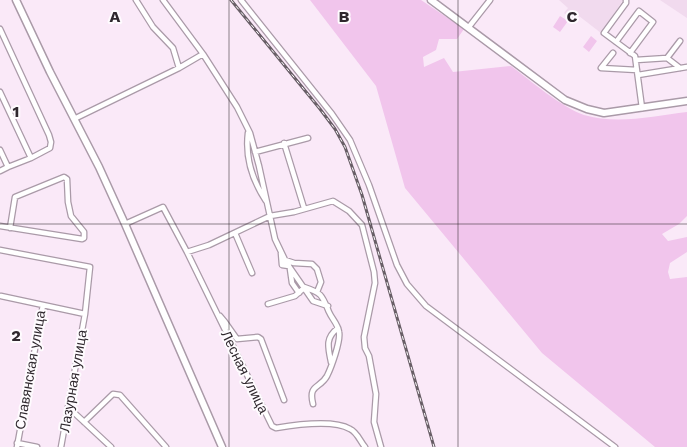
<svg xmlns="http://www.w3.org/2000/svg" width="687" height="447" viewBox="0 0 687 447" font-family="'Work Sans',sans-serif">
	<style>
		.built { fill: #f1daee }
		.green { fill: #f1c5ec }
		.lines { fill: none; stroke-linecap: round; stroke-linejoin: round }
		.street-casing { stroke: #aa9aa8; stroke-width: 7 }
		.secondary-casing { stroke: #aa9aa8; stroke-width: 9 }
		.street { stroke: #fff; stroke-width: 4.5 }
		.secondary { stroke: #fff; stroke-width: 6 }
		.rail-casing { stroke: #685e66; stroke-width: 3 }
		.rail { stroke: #fefbfe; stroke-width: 1; stroke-dasharray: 4; stroke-linecap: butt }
		.grid { fill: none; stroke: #2f282e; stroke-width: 1; stroke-opacity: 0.55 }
		.labels { text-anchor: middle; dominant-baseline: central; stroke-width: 4; stroke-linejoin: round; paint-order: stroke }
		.street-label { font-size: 14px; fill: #2f282e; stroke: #fefbfe }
		.grid-label { font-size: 16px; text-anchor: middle; font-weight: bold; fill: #2f282e; stroke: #fefbfe; stroke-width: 4; stroke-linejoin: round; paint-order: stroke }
	</style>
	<rect width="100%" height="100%" fill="#fae9f8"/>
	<path class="built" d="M 559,0 L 623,0 L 601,33 L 579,16 L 575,21 L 564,13 L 568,8 Z
		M 660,0 L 687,0 L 687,18 Z"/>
	<path class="green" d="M 310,0 L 421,0 L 464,29 L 457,39 L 439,39 L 436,50 L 423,57 L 424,67 L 444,58 L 453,72 L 511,66 C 531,81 561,107 584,115 C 617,125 654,116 687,112 L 687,216 L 679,224 L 662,234 L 668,241 L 687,237 L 687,252 L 670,263 L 668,272 L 670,279 L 687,277 L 687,447 L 655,447 L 542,353 L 405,188 L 376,86 Z
		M 560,16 L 568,21 L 560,32 L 553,27 Z
		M 591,36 L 597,41 L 589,52 L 583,47 Z"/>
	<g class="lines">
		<defs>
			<path id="street" d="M 136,0 L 153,27 L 173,48 L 179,68
				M 163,0 L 203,54 L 237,107 L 250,133 L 259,166 L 275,239 L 286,262 L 313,301 L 328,306
				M 241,0 L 332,114 L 350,140 L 369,185 L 397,265 L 407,284 L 426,306 L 615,447
				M 626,0 L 626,3 L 604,33 L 635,56 L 642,108
				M 468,28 L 490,0
				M 0,29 L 49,135 L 51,142 L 50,148 L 31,158 L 0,92
				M 616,42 L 639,11 L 653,22 L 630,53
				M 613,53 L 601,68 L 637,70
				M 667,58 L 680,68
				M 636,60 L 667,58 L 680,41
				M 638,75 L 687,67
				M 74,119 L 179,68 L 203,54
				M 248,133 C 245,158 252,180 266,201
				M 284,143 L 304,208
				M 0,150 L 8,167 L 0,171
				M 255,152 L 308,138
				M 8,167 L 31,158
				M 125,224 L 163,207 L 187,252 L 272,426 L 276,428 C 294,425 333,419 350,429 C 357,432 360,441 365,447
				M 0,226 L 82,239 L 84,238 L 84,232 L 71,216 L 68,202 L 67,179 L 64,177 L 15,197 L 10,228
				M 235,233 L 252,273
				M 0,250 L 90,267 L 85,314
				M 187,252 L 209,245 L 270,216 L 294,212 L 333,201 L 349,211 L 362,225 L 374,272 L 375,283 L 364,337 L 365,348 L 369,356 L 376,394 L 374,422 L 381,447
				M 281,253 L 282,265 L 289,266
				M 285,260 L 294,263 L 312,264 L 317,269 L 321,282 L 317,292
				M 290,269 L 292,283 L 299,293
				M 304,287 C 322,293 322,295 329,312 C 332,319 338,324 339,332 C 341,341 331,368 327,376 C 320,389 308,384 313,404
				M 1,296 L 43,305 L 17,447
				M 268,304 L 295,296 L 304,288
				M 43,305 L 85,314 L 61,447
				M 220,316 L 225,322 L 237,339 L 258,337 L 261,339 L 284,400
				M 331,362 C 328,347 325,338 338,328
				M 68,407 L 111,447
				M 84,422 L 113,394 L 120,395 L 166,447
				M 17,443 L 37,447"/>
			<path id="secondary" d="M 16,0 L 50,72 L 99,167 L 125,224 L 222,447
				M 431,0 L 565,100 L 587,109 L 604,113 L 687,101"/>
		</defs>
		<use href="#street" class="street-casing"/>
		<use href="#secondary" class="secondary-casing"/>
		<use href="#street" class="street"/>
		<use href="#secondary" class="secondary"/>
		<defs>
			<path id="rail" d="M 231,0 L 320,109 L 335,129 L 345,147 L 362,195 L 434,447"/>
		</defs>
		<use href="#rail" class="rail-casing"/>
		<use href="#rail" class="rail"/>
	</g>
	<path class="grid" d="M 229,0 L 229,447M 458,0 L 458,447M 0,224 L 687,224"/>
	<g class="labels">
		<g class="street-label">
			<text transform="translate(30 370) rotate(-80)">Славянская улица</text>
			<text transform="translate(245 372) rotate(64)">Лесная улица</text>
			<text transform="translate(73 381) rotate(-80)">Лазурная улица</text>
		</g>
	</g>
	<g class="grid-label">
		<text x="115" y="22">A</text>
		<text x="344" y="22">B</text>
		<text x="572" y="22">C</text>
		<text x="16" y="117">1</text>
		<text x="16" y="341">2</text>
	</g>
</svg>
